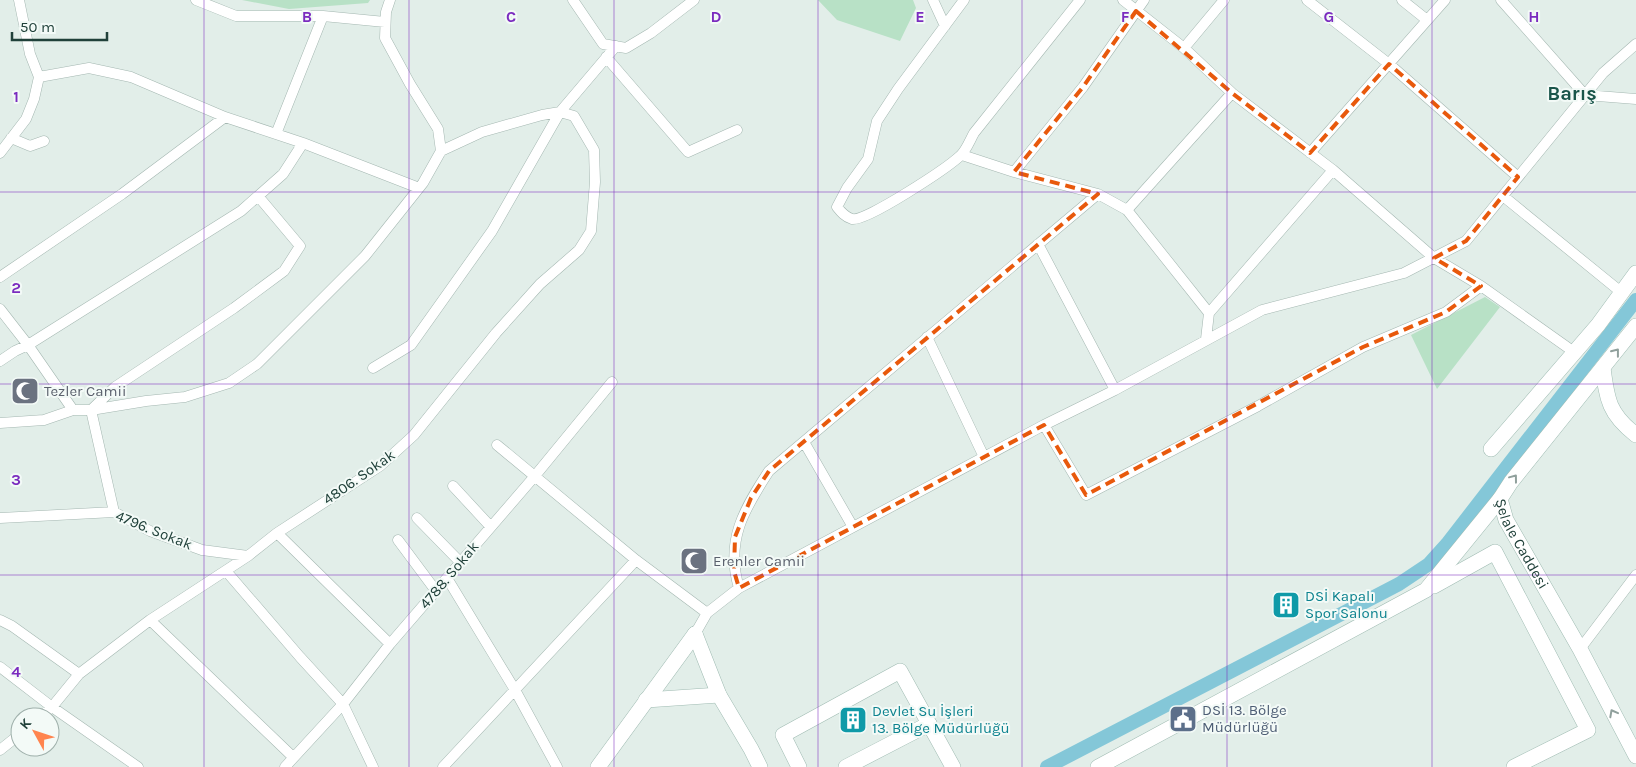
<svg xmlns="http://www.w3.org/2000/svg" width="1636" height="767" viewBox="0 0 1636 767" font-family="Karla,sans-serif">
	<style>
		.green { fill: #b8e1c6 }
		.lines { fill: none; stroke-linecap: round; stroke-linejoin: round }
		.canal { stroke: #84c7d8; stroke-width: 14 }
		.street-casing { stroke: #a4b7b1; stroke-width: 11 }
		.secondary-casing { stroke: #9fbbb2; stroke-width: 16 }
		.street { stroke: #fff; stroke-width: 10 }
		.secondary { stroke: #fff; stroke-width: 15 }
		.oneway { stroke: #90a09c }
		.marked { fill: none; stroke: #e8590c; stroke-width: 4; stroke-dasharray: 10 6; stroke-linejoin: round }
		.grid { fill: none; stroke: #7b2cbf; stroke-width: 1; stroke-opacity: 0.55 }
		.labels { text-anchor: middle; dominant-baseline: central; stroke-width: 4; stroke-linejoin: round; paint-order: stroke }
		.worship-label { font-size: 15px; fill: #5b616d; stroke: #f3faf7; text-anchor: start }
		.street-label { font-size: 15px; fill: #20413a; stroke: #f3faf7 }
		.culture-label { font-size: 15px; fill: #0d838f; stroke: #f3faf7; text-anchor: start }
		.service-label { font-size: 15px; fill: #4e5e75; stroke: #f3faf7; text-anchor: start }
		.district-label { font-size: 20px; font-weight: bold; fill: #19554a; stroke: #f3faf7 }
		.grid-label { font-size: 16px; text-anchor: middle; font-weight: bold; fill: #7b2cbf; stroke: #f3faf7; stroke-width: 4; stroke-linejoin: round; paint-order: stroke }
	</style>
	<rect width="100%" height="100%" fill="#e2eee9"/>
	<path class="green" d="M 242,0 L 370,0 L 368,3 L 289,9 Z
		M 818,0 L 913,0 L 916,8 L 900,41 L 837,20 Z
		M 1485,297 L 1500,307 L 1437,389 L 1411,335 Z"/>
	<g class="lines">
		<path class="canal" d="M 1047,767 L 1399,584 L 1429,564 L 1447,544 L 1636,300"/>
		<defs>
			<path id="street" d="M 196,0 L 236,16 L 323,16 L 385,22
				M 573,0 L 603,44 L 626,48 L 651,33 L 694,0
				M 933,0 L 945,26
				M 964,0 L 898,89 L 877,121 L 868,159 L 847,188 L 837,207 C 841,212 845,217 852,219 C 866,222 947,168 960,156 C 966,151 970,140 974,133 L 1080,0
				M 1123,0 L 1184,48 L 1232,93 L 1333,170 L 1434,258 L 1481,286 L 1574,352
				M 1307,0 L 1389,64 L 1518,177
				M 1402,0 L 1427,20
				M 1501,0 L 1585,95 L 1636,99
				M 1184,48 L 1224,0
				M 606,57 L 688,152 L 737,130
				M 39,77 L 89,68 L 131,77 L 225,117 L 303,143 L 419,188
				M 276,134 L 323,16
				M 11,138 L 30,146 L 44,141
				M 0,153 L 26,119 L 34,99 L 39,77 L 30,54 L 19,0
				M 1310,153 L 1445,0
				M 962,155 L 1014,172 L 1098,194
				M 1014,172 L 1083,87 L 1144,0
				M 1503,196 L 1621,292
				M 1127,210 L 1232,93
				M 1038,244 L 1115,390
				M 0,277 L 122,194 L 225,117
				M 0,309 L 28,345 L 73,410
				M 927,337 L 984,457
				M 1206,339 L 1209,313 L 1333,170
				M 0,361 L 15,351 L 28,345 L 241,211 L 283,174 L 303,143
				M 373,368 L 411,345 L 492,231 L 560,112 L 616,46
				M 91,410 L 115,387 L 234,308 L 284,271 L 300,246 L 258,196
				M 91,410 L 114,512
				M 0,423 L 44,420 L 73,410 L 91,410 L 146,401 L 185,397 L 229,383 L 257,364 L 365,256 L 423,183 L 441,151 L 438,129 L 410,84 L 385,38 L 386,12 L 390,0
				M 1044,425 L 1086,495 L 1258,406 L 1363,347 L 1446,312 L 1481,286
				M 804,442 L 853,527
				M 497,445 L 636,560 L 707,613
				M 453,486 L 490,526
				M 0,518 L 114,512 L 150,531 L 202,550 L 248,556
				M 417,518 L 460,562
				M 277,533 L 390,644
				M 398,540 L 436,591
				M 226,571 L 300,657 L 343,704 L 373,767
				M 447,578 L 515,690 L 557,767
				M 739,588 C 725,541 744,509 769,471 L 1098,194 L 1127,210 L 1209,313
				M 0,620 L 12,626 L 79,674
				M 150,620 L 293,757
				M 695,634 L 707,613 L 739,588 L 1044,425 L 1115,390 L 1262,310 L 1404,273 L 1466,241 L 1603,73 L 1636,44
				M 1580,649 L 1636,575
				M 0,667 L 52,707 L 138,767
				M 40,717 L 52,707 L 79,674 L 150,620 L 248,556 L 277,533 L 380,466 L 414,435 L 496,333 L 540,284 L 579,250 L 591,231 L 595,182 L 594,150 L 574,116 L 560,112 L 542,115 L 482,132 L 441,151
				M 0,750 L 20,734
				M 285,767 L 343,704 L 390,644 L 534,477 L 612,382
				M 443,767 L 636,560"/>
			<g id="secondary">
				<path id="s1" d="M 1636,326 L 1511,482 L 1500,499 L 1506,520 L 1580,649 L 1636,756"/>
				<path d="M 1603,368 C 1607,400 1609,414 1636,435"/>
				<path d="M 1491,449 L 1598,325 L 1636,273"/>
				<path d="M 1434,586 L 1495,552 L 1588,730 L 1514,767"/>
				<path d="M 695,634 L 719,695 L 751,749 L 760,767"/>
				<path d="M 646,700 L 719,695"/>
				<path d="M 598,767 L 695,634"/>
				<path d="M 799,767 L 783,735 L 900,671 L 953,767"/>
				<path d="M 846,767 L 929,724"/>
				<path d="M 1098,767 L 1426,590 L 1500,499"/>
			</g>
		</defs>
		<use href="#street" class="street-casing"/>
		<use href="#secondary" class="secondary-casing"/>
		<use href="#street" class="street"/>
		<use href="#secondary" class="secondary"/>
	</g>
	<defs><path id="oneway-chevron" d="M-2-3.5L2.5 0L-2 3.5" fill="none" stroke-width="1.6" stroke-linecap="round" stroke-linejoin="round" transform="scale(1.25)"/></defs>
	<g class="oneway">
		<use href="#oneway-chevron" transform="translate(1616 352) rotate(-52)"/>
		<use href="#oneway-chevron" transform="translate(1514 478) rotate(-53)"/>
		<use href="#oneway-chevron" transform="translate(1613 713) rotate(-118)"/>
	</g>
	<path class="marked" d="M 1136,11 L 1232,93 L 1310,153 L 1389,64 L 1518,177 L 1466,241 L 1434,258 L 1481,286 L 1446,312 L 1363,347 L 1086,495 L 1044,425 L 739,588 L 734,571 L 735,537 L 751,498 L 769,471 L 1098,194 L 1014,172 L 1083,87 Z"/>
	<path class="grid" d="M 204,0 L 204,767M 409,0 L 409,767M 614,0 L 614,767M 818,0 L 818,767M 1022,0 L 1022,767M 1227,0 L 1227,767M 1432,0 L 1432,767M 0,192 L 1636,192M 0,384 L 1636,384M 0,575 L 1636,575"/>
	<defs>
		<symbol id="mosque-square" viewBox="-11 -11 22 22"><rect x="-9" y="-9" width="18" height="18" rx="4" fill="#6b7280" stroke="#f3faf7"/><path d="M3.5-4.9A6 6 0 1 0 3.5 4.9A5 5 0 1 1 3.5-4.9Z" fill="#fff"/></symbol>
		<symbol id="building-square" viewBox="-11 -11 22 22"><rect x="-9" y="-9" width="18" height="18" rx="4" fill="#0f9aa8" stroke="#f3faf7"/><path d="M-4-6H4V6H1V3H-1V6H-4ZM-2.5-4.3h1.7v1.8h-1.7ZM.8-4.3h1.7v1.8H.8ZM-2.5-1h1.7V.8h-1.7ZM.8-1h1.7V.8H.8Z" fill="#fff"/></symbol>
		<symbol id="civic-square" viewBox="-11 -11 22 22"><rect x="-9" y="-9" width="18" height="18" rx="4" fill="#5c6f8a" stroke="#f3faf7"/><path d="M-.6-6.5H3V-4.5H.6V-3L4-1V1h2V6H-6V1h2V-1L-.6-3ZM-1.2 2.5V6h2.4V2.5Z" fill="#fff"/></symbol>
	</defs>
	<g fill-rule="evenodd">
		<use href="#mosque-square" x="9" y="375" width="32" height="32"/>
		<use href="#mosque-square" x="678" y="545" width="32" height="32"/>
		<use href="#building-square" x="1270" y="589" width="32" height="32"/>
		<use href="#civic-square" x="1167" y="703" width="32" height="32"/>
		<use href="#building-square" x="837" y="704" width="32" height="32"/>
	</g>
	<g class="labels">
		<g class="worship-label">
			<text x="44" y="391">Tezler Camii</text>
			<text x="713" y="561">Erenler Camii</text>
		</g>
		<g class="street-label">
			<text transform="translate(359 477) rotate(-35)">4806. Sokak</text>
			<text transform="translate(154 530) rotate(22)">4796. Sokak</text>
			<text stroke="none"><textPath href="#s1" startOffset="270">Şelale Caddesi</textPath></text>
			<text transform="translate(449 575) rotate(-50)">4788. Sokak</text>
		</g>
		<g class="culture-label">
			<text x="1305" y="596">DSİ Kapalı<tspan x="1305" dy="17">Spor Salonu</tspan></text>
			<text x="872" y="711">Devlet Su İşleri<tspan x="872" dy="17">13. Bölge Müdürlüğü</tspan></text>
		</g>
		<g class="service-label">
			<text x="1202" y="710">DSİ 13. Bölge<tspan x="1202" dy="17">Müdürlüğü</tspan></text>
		</g>
		<g class="district-label">
			<text x="1572" y="93">Barış</text>
		</g>
	</g>
	<g class="grid-label">
		<text x="307" y="22">B</text>
		<text x="511" y="22">C</text>
		<text x="716" y="22">D</text>
		<text x="920" y="22">E</text>
		<text x="1125" y="22">F</text>
		<text x="1329" y="22">G</text>
		<text x="1534" y="22">H</text>
		<text x="16" y="102">1</text>
		<text x="16" y="293">2</text>
		<text x="16" y="485">3</text>
		<text x="16" y="677">4</text>
	</g>
	<g transform="translate(35 732) rotate(310)"><circle r="24" fill="#f3faf7" stroke="#9fb0ab"/>
	<path d="M0-4L9 19L0 12L-9 19Z" fill="#ff844e"/>
	<text y="-8" font-size="14" font-weight="bold" text-anchor="middle" fill="#20413a">K</text>
	</g>
	<path d="M12 32v8h95v-8" fill="none" stroke="#20413a" stroke-width="2.5"/>
	<text x="20" y="32" font-size="15" fill="#20413a" stroke="#f3faf7" stroke-width="4" paint-order="stroke">50 m</text>
</svg>
